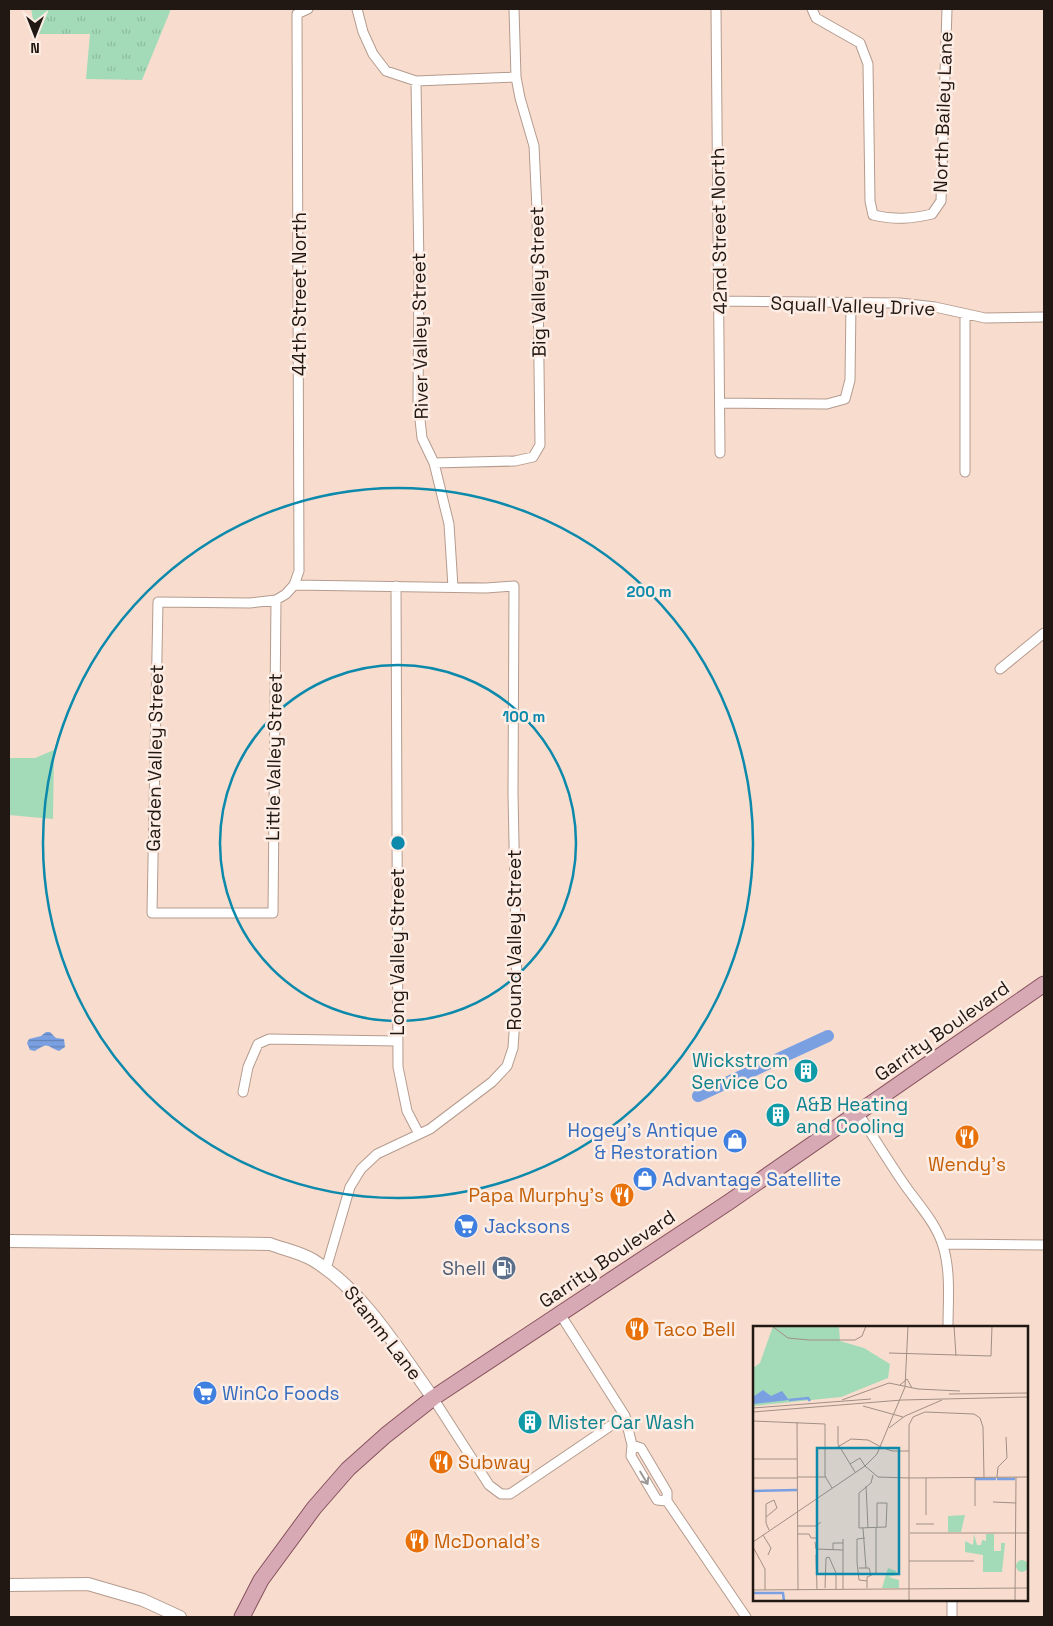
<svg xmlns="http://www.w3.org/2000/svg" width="1053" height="1626" viewBox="0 0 1053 1626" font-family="'Space Grotesk',sans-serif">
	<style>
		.grass { fill: url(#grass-tufts) }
		.park { fill: #a3dbb8 }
		.water { fill: url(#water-rules) }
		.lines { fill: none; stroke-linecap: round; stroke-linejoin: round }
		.canal { stroke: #7aa0e2; stroke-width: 12 }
		.minor-casing { stroke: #b49b8e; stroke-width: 11 }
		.secondary-casing { stroke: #b49b8e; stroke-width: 14 }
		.primary-casing { stroke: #86515c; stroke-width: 17 }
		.minor { stroke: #fff; stroke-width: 9 }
		.secondary { stroke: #fff; stroke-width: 12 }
		.primary { stroke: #d7a9b5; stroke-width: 15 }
		.oneway { stroke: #9b9795 }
		.ring { fill: none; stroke: #0c89ab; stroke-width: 2.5 }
		.labels { text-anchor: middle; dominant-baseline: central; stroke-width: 5; stroke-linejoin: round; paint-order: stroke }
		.street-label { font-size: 19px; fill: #211813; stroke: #fdede4 }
		.culture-label { font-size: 19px; fill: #0d838f; stroke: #fdede4; text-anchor: start }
		.shop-label { font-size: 19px; fill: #366cbe; stroke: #fdede4; text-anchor: start }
		.food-label { font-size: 19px; fill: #c56008; stroke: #fdede4; text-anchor: start }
		.service-label { font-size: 19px; fill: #4e5e75; stroke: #fdede4; text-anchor: end }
		.inset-river { fill: none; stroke: #7aa0e2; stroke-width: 2.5 }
		.inset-road { fill: none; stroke: #a28e84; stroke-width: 1 }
		.view { fill: #0c89ab; fill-opacity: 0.15; stroke: #0c89ab; stroke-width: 2.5 }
		.inset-edge { fill: none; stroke: #211813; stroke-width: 2.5 }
		.centre { fill: #0c89ab; stroke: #fdede4; stroke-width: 2.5 }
		.ring-label { font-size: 15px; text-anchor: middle; font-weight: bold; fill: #0c89ab; stroke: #fdede4; stroke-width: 5; stroke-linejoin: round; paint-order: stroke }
	</style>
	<defs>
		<pattern id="grass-tufts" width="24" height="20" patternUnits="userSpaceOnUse" patternTransform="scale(1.25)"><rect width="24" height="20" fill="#a3dbb8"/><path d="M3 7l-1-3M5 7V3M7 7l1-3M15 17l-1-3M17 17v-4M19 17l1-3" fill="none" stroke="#8cbb9d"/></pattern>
		<pattern id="water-rules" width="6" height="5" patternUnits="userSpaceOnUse" patternTransform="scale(1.25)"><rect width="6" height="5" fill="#7aa0e2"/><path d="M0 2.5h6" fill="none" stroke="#6481b6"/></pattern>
	</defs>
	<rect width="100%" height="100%" fill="#f8ddcf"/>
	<path class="grass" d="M 31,9 L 171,9 L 142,80 L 86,79 L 90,34 L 36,34 Z"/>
	<path class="park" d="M 54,750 L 53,819 L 9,815 L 9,758 L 35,758 Z"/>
	<path class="water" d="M 46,1032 L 50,1032 L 56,1038 L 64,1039 L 65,1047 L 59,1051 C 46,1047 50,1041 35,1051 L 30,1050 L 27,1043 L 29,1039 L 41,1036 Z"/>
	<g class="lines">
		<path class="canal" d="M 698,1096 L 828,1036"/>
		<defs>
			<path id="minor" d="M 357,9 L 363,32 L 373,54 L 386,71 L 416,81 L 516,77
				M 716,9 L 720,453
				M 812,9 L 816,18 L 860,43 L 868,64 L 870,201 L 873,215 C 894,220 911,219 932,214 L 941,201 L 947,9
				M 416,81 L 419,266 L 418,401 L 422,438 L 434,463 L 449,524 L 453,587
				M 720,301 L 900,303 L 935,307 L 985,318 L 1044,317
				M 965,315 L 965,472
				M 720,403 L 827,404 L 845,399 L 850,380 L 851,303
				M 434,463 L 515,461 L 533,457 L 540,445 L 537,209 L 534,146 L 520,98 L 516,77 L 514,9
				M 294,585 L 299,571 L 297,14 L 308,9
				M 396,586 L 398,1067 L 407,1111 L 419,1134
				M 276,600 L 273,913 L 152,913 L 158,602 L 250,603 L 276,600 L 286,594 L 294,585 L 486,588 L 514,586 L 513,794 L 517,989 L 513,1048 L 507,1066 L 492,1082 L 430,1129 L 377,1154 L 361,1169 L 350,1187 L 326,1269
				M 1000,669 L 1044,633
				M 243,1092 L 248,1067 L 258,1044 L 269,1039 L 397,1041
				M 858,1113 C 873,1136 887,1159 902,1181 C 916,1202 936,1222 943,1246 C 951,1272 948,1301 948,1327
				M 943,1244 L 1044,1245
				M 560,1314 L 625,1416 L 632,1445 L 631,1456 L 657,1500 L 667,1501
				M 433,1398 L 489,1485 L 501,1494 L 510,1494 L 625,1416
				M 632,1445 L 641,1448 L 667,1492 L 667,1501 L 746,1617
				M 952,1600 L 952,1617"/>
			<path id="secondary" d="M 9,1241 L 270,1244 C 283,1249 300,1252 313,1260 C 362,1289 400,1352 433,1398
				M 9,1585 L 88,1584 L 143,1600 L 180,1617"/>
			<path id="primary" d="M 242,1617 L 261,1580 L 314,1508 L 348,1469 L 386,1435 L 433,1398 L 729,1202 L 1044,984"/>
		</defs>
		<use href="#minor" class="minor-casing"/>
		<use href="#secondary" class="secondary-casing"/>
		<use href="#primary" class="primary-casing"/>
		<use href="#minor" class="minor"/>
		<use href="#secondary" class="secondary"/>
		<use href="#primary" class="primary"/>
	</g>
	<defs><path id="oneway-shaft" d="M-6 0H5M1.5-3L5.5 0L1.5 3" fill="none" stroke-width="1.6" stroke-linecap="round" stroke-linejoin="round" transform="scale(1.25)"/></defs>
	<use class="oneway" href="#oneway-shaft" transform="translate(644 1478) rotate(59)"/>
	<g class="ring">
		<circle cx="398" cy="843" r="178"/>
		<circle cx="398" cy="843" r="355"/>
	</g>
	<defs>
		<symbol id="building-disc" viewBox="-11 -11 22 22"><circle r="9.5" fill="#0f9aa8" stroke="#fdede4"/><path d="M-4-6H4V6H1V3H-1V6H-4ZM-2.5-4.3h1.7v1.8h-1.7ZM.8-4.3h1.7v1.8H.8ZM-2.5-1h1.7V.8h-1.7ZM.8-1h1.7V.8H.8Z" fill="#fff"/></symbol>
		<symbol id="restaurant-disc" viewBox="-11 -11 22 22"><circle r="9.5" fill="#e8710a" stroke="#fdede4"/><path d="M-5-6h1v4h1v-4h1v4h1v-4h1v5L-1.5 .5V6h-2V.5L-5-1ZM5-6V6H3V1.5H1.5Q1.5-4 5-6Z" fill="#fff"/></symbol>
		<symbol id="shop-disc" viewBox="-11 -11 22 22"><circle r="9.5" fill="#3f7fe0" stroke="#fdede4"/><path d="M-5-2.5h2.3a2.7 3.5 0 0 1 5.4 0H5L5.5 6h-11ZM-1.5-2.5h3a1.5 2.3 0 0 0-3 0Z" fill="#fff"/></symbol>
		<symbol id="supermarket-disc" viewBox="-11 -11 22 22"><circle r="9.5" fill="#3f7fe0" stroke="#fdede4"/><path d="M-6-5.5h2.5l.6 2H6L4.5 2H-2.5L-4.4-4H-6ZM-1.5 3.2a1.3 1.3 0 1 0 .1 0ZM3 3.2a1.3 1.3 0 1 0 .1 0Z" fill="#fff"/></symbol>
		<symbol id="fuel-disc" viewBox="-11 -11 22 22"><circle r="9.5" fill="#5c6f8a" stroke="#fdede4"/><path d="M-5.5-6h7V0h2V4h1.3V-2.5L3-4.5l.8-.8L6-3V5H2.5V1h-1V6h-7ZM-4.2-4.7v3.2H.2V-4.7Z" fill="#fff"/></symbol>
	</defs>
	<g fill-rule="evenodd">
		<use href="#building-disc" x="792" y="1057" width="28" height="28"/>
		<use href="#building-disc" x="764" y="1101" width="28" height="28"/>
		<use href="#restaurant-disc" x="953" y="1123" width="28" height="28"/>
		<use href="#shop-disc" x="721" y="1127" width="28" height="28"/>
		<use href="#shop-disc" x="631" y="1165" width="28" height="28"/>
		<use href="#restaurant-disc" x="608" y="1181" width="28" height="28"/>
		<use href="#supermarket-disc" x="452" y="1212" width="28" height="28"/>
		<use href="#fuel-disc" x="490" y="1254" width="28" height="28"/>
		<use href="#restaurant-disc" x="623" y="1315" width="28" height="28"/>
		<use href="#supermarket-disc" x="191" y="1379" width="28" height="28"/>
		<use href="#building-disc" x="516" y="1408" width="28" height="28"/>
		<use href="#restaurant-disc" x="427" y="1448" width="28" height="28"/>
		<use href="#restaurant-disc" x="403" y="1527" width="28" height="28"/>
	</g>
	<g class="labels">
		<g class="street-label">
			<text transform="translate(943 112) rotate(-88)">North Bailey Lane</text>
			<text transform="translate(719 231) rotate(-91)">42nd Street North</text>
			<text transform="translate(538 282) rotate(-91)">Big Valley Street</text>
			<text transform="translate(299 294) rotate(-90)">44th Street North</text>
			<text transform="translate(853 306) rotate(2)">Squall Valley Drive</text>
			<text transform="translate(420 336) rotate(-91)">River Valley Street</text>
			<text transform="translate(274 757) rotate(-89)">Little Valley Street</text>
			<text transform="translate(155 758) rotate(-89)">Garden Valley Street</text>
			<text transform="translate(514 940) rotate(-90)">Round Valley Street</text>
			<text transform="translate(397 952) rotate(-90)">Long Valley Street</text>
			<text transform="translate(942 1031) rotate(-35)">Garrity Boulevard</text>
			<text transform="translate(607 1259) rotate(-34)">Garrity Boulevard</text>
			<text transform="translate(383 1333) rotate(52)">Stamm Lane</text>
		</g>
		<g class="culture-label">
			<text x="788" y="1060" text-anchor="end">Wickstrom<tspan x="788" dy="22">Service Co</tspan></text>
			<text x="796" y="1104">A&amp;B Heating<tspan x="796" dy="22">and Cooling</tspan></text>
			<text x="548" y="1422">Mister Car Wash</text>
		</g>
		<g class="shop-label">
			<text x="718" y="1130" text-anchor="end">Hogey's Antique<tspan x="718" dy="22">&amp; Restoration</tspan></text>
			<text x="662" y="1179">Advantage Satellite</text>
			<text x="484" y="1226">Jacksons</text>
			<text x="222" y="1393">WinCo Foods</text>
		</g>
		<g class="food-label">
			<text x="967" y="1164" text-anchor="middle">Wendy's</text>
			<text x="604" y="1195" text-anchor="end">Papa Murphy's</text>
			<text x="654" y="1329">Taco Bell</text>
			<text x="458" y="1462">Subway</text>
			<text x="434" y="1541">McDonald's</text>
		</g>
		<g class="service-label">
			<text x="486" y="1268">Shell</text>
		</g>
	</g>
	<g transform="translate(753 1326)">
		<rect width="275" height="275" fill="#f8ddcf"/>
		<path d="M 20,0 L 86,0 L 87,15 L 111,22 L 137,38 L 135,52 L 88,71 L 0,80 L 0,42 L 7,37 ZM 212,189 L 208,206 L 195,206 L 195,190 ZM 221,208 L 224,219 L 228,219 L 229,214 L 233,215 L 233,208 L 241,208 L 241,225 L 248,225 L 248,217 L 252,217 L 249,246 L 230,246 L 230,229 L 212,226 L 212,215 L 220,219 ZM263 240a6 6 0 1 1 12 0a6 6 0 1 1-12 0ZM 135,242 L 143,245 L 144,249 L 135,251 L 146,254 L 146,262 L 129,262 Z" fill="#a3dbb8"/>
		<path d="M 10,64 L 18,70 L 29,65 L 36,74 L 0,78 L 0,71 Z" fill="#7aa0e2"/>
		<path class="inset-river" d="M 36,74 L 55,72 L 57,75M 222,153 L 243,153M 244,153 L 262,153M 0,165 L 44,164M 0,267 L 30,267 L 31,275"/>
		<path class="inset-road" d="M 19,0 L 35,12 L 56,14 L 102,14 L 109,10 L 113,0M 201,0 L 203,30M 136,27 L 238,30 L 239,0M 147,59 L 154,53 L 159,62M 196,68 L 275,67M 89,74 L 136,57 L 165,63 L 207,65M 110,80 L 150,91M 0,82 L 118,73M 0,86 L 149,74 L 275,71M 0,95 L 72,98 L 72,150 L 79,162M 44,96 L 45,264M 85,100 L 85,118 L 102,146M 136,102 L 152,90 L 189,74M 128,121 L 139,125 L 156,125M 72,122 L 83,122 L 98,113 L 115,114 L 128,121M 156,125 L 156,99 L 160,91 L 172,86 L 221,88 L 227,92 L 230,101 L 231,151M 156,125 L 156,275M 0,133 L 44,133M 97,138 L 107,132 L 112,140M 112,140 L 125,151 L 156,152M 120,149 L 118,157 L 106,167 L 106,202 L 133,201 L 134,177 L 124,177 L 124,201M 44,151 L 73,151M 222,151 L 222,180M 244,151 L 245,141 L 254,132 L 253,111M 0,152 L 44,152M 156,152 L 275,151M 113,160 L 115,202M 240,176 L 263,177M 173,189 L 173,152M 13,191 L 24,182 L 21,174 L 13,178 L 13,197 L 16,204M 163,198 L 181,198M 45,200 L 63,200 L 68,196M 110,202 L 113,242M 157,207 L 275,207M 45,208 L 56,208 L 58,212 L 64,212M 10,209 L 18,222 L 15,229M 112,212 L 104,213 L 104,236 L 106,254 L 114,255M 90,213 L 90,263M 0,216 L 112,140 L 124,128 L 152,61 L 155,0M 62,216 L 63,223 L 90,224M 0,221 L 12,243 L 12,264M 80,224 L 80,217 L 90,217M 63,229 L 64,263M 76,231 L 83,247 L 83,263M 156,235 L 221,235M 106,242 L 116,242 L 118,249M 72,262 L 73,232 L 76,231M 114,262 L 114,251 L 123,247 L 123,202M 0,264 L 275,262M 262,275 L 263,151"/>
		<path class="view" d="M 64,122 L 146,122 L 146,248 L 64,248 Z"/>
		<rect width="275" height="275" class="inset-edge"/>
	</g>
	<circle cx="398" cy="843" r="8" class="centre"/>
	<g class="ring-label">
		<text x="649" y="597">200 m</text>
		<text x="524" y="722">100 m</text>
	</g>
	<rect width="1053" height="1626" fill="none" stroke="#211813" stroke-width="20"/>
	<g transform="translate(35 35) rotate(180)" stroke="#fdede4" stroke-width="4" paint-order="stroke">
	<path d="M0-4L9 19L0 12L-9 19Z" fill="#211813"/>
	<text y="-8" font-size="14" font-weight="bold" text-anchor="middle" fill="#211813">N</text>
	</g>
</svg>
